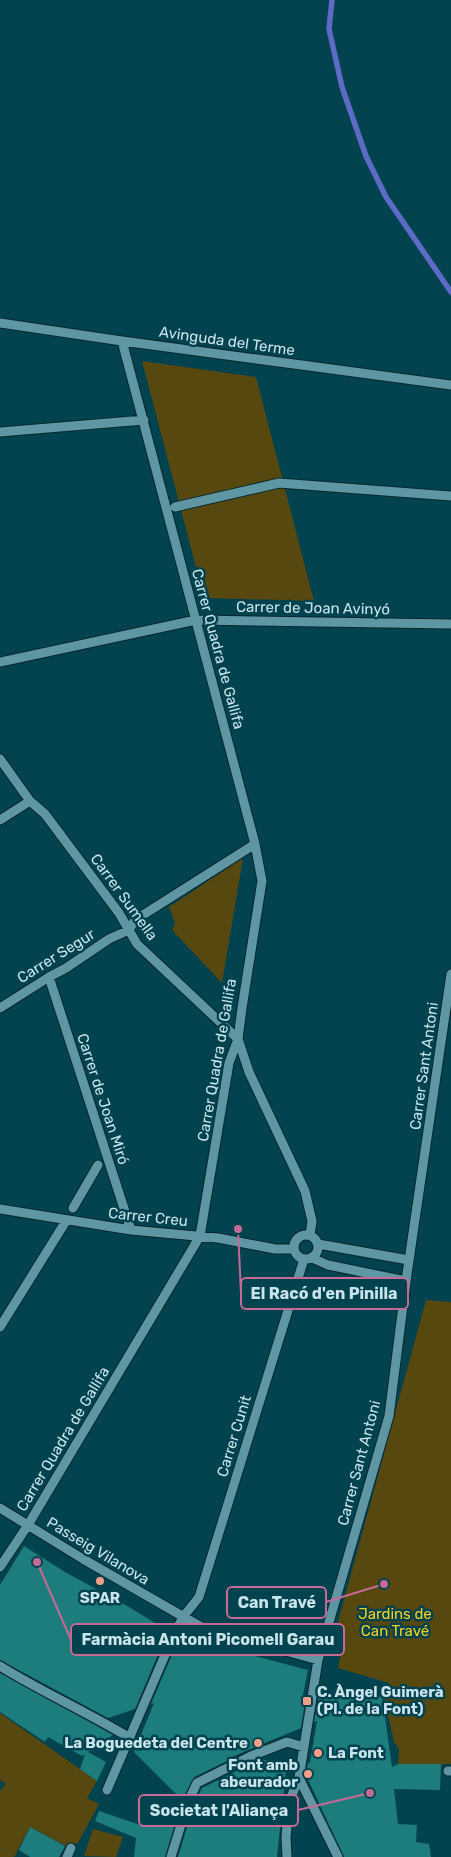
<svg xmlns="http://www.w3.org/2000/svg" width="451" height="1857" viewBox="0 0 451 1857" font-family="Rubik,sans-serif">
	<style>
		.green { fill: #56480f }
		.lines { fill: none; stroke-linecap: round; stroke-linejoin: round }
		.stream { stroke: #5d6bc6; stroke-width: 5.5 }
		.building { fill: #1d7d7d }
		.minor-casing { stroke: #09272d; stroke-width: 11 }
		.minor { stroke: #5f96a3; stroke-width: 9 }
		.poi-dot { fill: #f49e89; stroke: #03434f; stroke-width: 2 }
		.labels { text-anchor: middle; dominant-baseline: central; stroke-width: 5; stroke-linejoin: round; paint-order: stroke }
		.street-label { font-size: 15px; fill: #c9e4eb; stroke: #03434f }
		.poi-label { font-size: 15px; font-weight: bold; fill: #c9e4eb; stroke: #03434f; text-anchor: start }
		.park-label { font-size: 15px; fill: #f6cf22; stroke: #03434f }
		.leader { fill: none; stroke: #c56a95; stroke-width: 2 }
		.callout-dot { fill: #c56a95; stroke: #03434f; stroke-width: 2 }
		.callout { fill: #03434f; stroke: #c56a95; stroke-width: 2 }
		.callout-label { font-size: 16px; text-anchor: middle; font-weight: bold; fill: #c9e4eb }
	</style>
	<rect width="100%" height="100%" fill="#03434f"/>
	<path class="green" d="M 142,361 L 256,377 L 314,601 L 204,598 Z
		M 243,858 L 222,983 L 172,930 L 175,923 L 169,907 Z
		M 426,1300 L 451,1302 L 451,1764 L 398,1764 L 399,1749 L 394,1742 L 384,1697 L 389,1683 L 338,1668 L 341,1652 L 332,1644 Z
		M 0,1713 L 97,1781 L 87,1798 L 99,1804 L 78,1843 L 66,1846 L 30,1827 L 14,1857 L 0,1857 L 0,1791 L 6,1784 L 0,1780 Z
		M 93,1829 L 123,1837 L 116,1857 L 84,1856 Z"/>
	<g class="lines">
		<path class="stream" d="M 332,0 L 329,29 L 342,87 L 366,156 L 386,197 L 451,292"/>
	</g>
	<path class="building" d="M 24,1546 L 65,1572 L 129,1607 L 168,1631 L 135,1709 L 108,1718 L 0,1660 L 0,1585 Z
		M 180,1636 L 308,1670 L 303,1695 L 306,1695 L 301,1728 L 229,1758 L 233,1758 L 194,1777 L 182,1800 L 134,1752 L 154,1703 L 151,1704 Z
		M 0,1673 L 113,1735 L 88,1752 L 106,1762 L 97,1781 L 80,1769 L 85,1754 L 82,1756 L 48,1737 L 45,1742 L 0,1712 Z
		M 319,1695 L 382,1696 L 392,1767 L 398,1764 L 441,1764 L 440,1790 L 394,1789 L 398,1824 L 417,1825 L 416,1842 L 429,1844 L 431,1857 L 344,1857 L 306,1775 L 308,1763 L 310,1763 L 317,1721 L 314,1722 Z
		M 259,1760 L 287,1761 L 277,1857 L 178,1857 L 194,1804 L 202,1788 Z
		M 147,1799 L 181,1804 L 165,1857 L 134,1857 L 136,1838 L 95,1821 L 99,1811 L 140,1825 Z
		M 30,1827 L 65,1846 L 59,1857 L 30,1857 L 19,1850 Z"/>
	<g class="lines">
		<defs>
			<path id="minor" d="M 0,323 L 122,341 L 451,385
				M 0,432 L 144,420
				M 175,507 L 279,483 L 451,496
				M 0,662 L 196,620 L 451,624
				M 0,759 L 30,801 L 45,814 L 119,913 L 137,944 L 238,1039 L 249,1072 L 305,1191 L 312,1221 L 310,1235
				M 0,820 L 30,801
				M 49,977 L 131,1230
				M 0,1008 L 49,977 L 66,968 L 109,939 L 129,930 L 135,920 L 255,844
				M 73,1208 L 98,1165
				M 0,1209 L 131,1230 L 218,1238 L 275,1249 L 294,1249
				M294 1247a12 12 0 1 1 24 0a12 12 0 1 1-24 0Z
				M 318,1244 L 409,1260
				M 312,1258 L 328,1265 L 406,1281
				M 0,1327 L 66,1221
				M 0,1508 L 83,1559 L 203,1628 L 318,1660
				M 0,1567 L 28,1525 L 200,1236 L 229,1063 L 238,1039 L 242,1008 L 262,881 L 255,844 L 122,341
				M 0,1666 C 42,1692 87,1712 130,1738
				M 448,1771 L 451,1771
				M 299,1778 L 338,1857
				M 107,1790 L 174,1634 L 183,1617 L 199,1597 L 304,1259
				M 67,1857 L 71,1848
				M 171,1857 L 188,1802 L 197,1783 L 251,1756 L 287,1742 L 304,1747
				M 287,1857 L 286,1837 L 289,1802 L 299,1778 L 318,1660 L 389,1416 L 407,1274 L 451,974"/>
		</defs>
		<use href="#minor" class="minor-casing"/>
		<use href="#minor" class="minor"/>
	</g>
	<g class="poi-dot">
		<circle cx="100" cy="1581" r="5"/>
		<rect x="302" y="1696" width="10" height="10" rx="2.5"/>
		<circle cx="258" cy="1743" r="5"/>
		<circle cx="318" cy="1753" r="5"/>
		<circle cx="308" cy="1774" r="5"/>
	</g>
	<g class="labels">
		<g class="street-label">
			<text transform="translate(227 341) rotate(8)">Avinguda del Terme</text>
			<text transform="translate(313 608) rotate(1)">Carrer de Joan Avinyó</text>
			<text transform="translate(218 649) rotate(75)">Carrer Quadra de Gallifa</text>
			<text transform="translate(124 897) rotate(54)">Carrer Sumella</text>
			<text transform="translate(56 956) rotate(-32)">Carrer Segur</text>
			<text transform="translate(217 1060) rotate(-80)">Carrer Quadra de Gallifa</text>
			<text transform="translate(424 1066) rotate(-82)">Carrer Sant Antoni</text>
			<text transform="translate(103 1099) rotate(72)">Carrer de Joan Miró</text>
			<text transform="translate(148 1217) rotate(6)">Carrer Creu</text>
			<text transform="translate(234 1436) rotate(-73)">Carrer Cunit</text>
			<text transform="translate(63 1439) rotate(-59)">Carrer Quadra de Gallifa</text>
			<text transform="translate(359 1463) rotate(-75)">Carrer Sant Antoni</text>
			<text transform="translate(98 1551) rotate(31)">Passeig Vilanova</text>
		</g>
		<g class="poi-label">
			<text x="100" y="1598" text-anchor="middle">SPAR</text>
			<text x="317" y="1692">C. Àngel Guimerà<tspan x="317" dy="17">(Pl. de la Font)</tspan></text>
			<text x="248" y="1743" text-anchor="end">La Boguedeta del Centre</text>
			<text x="328" y="1753">La Font</text>
			<text x="298" y="1765" text-anchor="end">Font amb<tspan x="298" dy="17">abeurador</tspan></text>
		</g>
		<g class="park-label">
			<text x="395" y="1614">Jardins de<tspan x="395" dy="17">Can Travé</tspan></text>
		</g>
	</g>
	<path class="leader" d="M238 1229L241 1294M384 1584L326 1602M37 1562L71 1640M370 1793L298 1810"/>
	<g class="callout-dot">
		<circle cx="238" cy="1229" r="5"/>
		<circle cx="384" cy="1584" r="5"/>
		<circle cx="37" cy="1562" r="5"/>
		<circle cx="370" cy="1793" r="5"/>
	</g>
	<g class="callout">
		<rect x="241" y="1278" width="167" height="31" rx="5"/>
		<rect x="227" y="1587" width="99" height="31" rx="5"/>
		<rect x="71" y="1624" width="273" height="31" rx="5"/>
		<rect x="139" y="1795" width="159" height="31" rx="5"/>
	</g>
	<g class="callout-label">
		<text x="324" y="1299">El Racó d'en Pinilla</text>
		<text x="277" y="1608">Can Travé</text>
		<text x="208" y="1645">Farmàcia Antoni Picomell Garau</text>
		<text x="219" y="1816">Societat l'Aliança</text>
	</g>
</svg>
